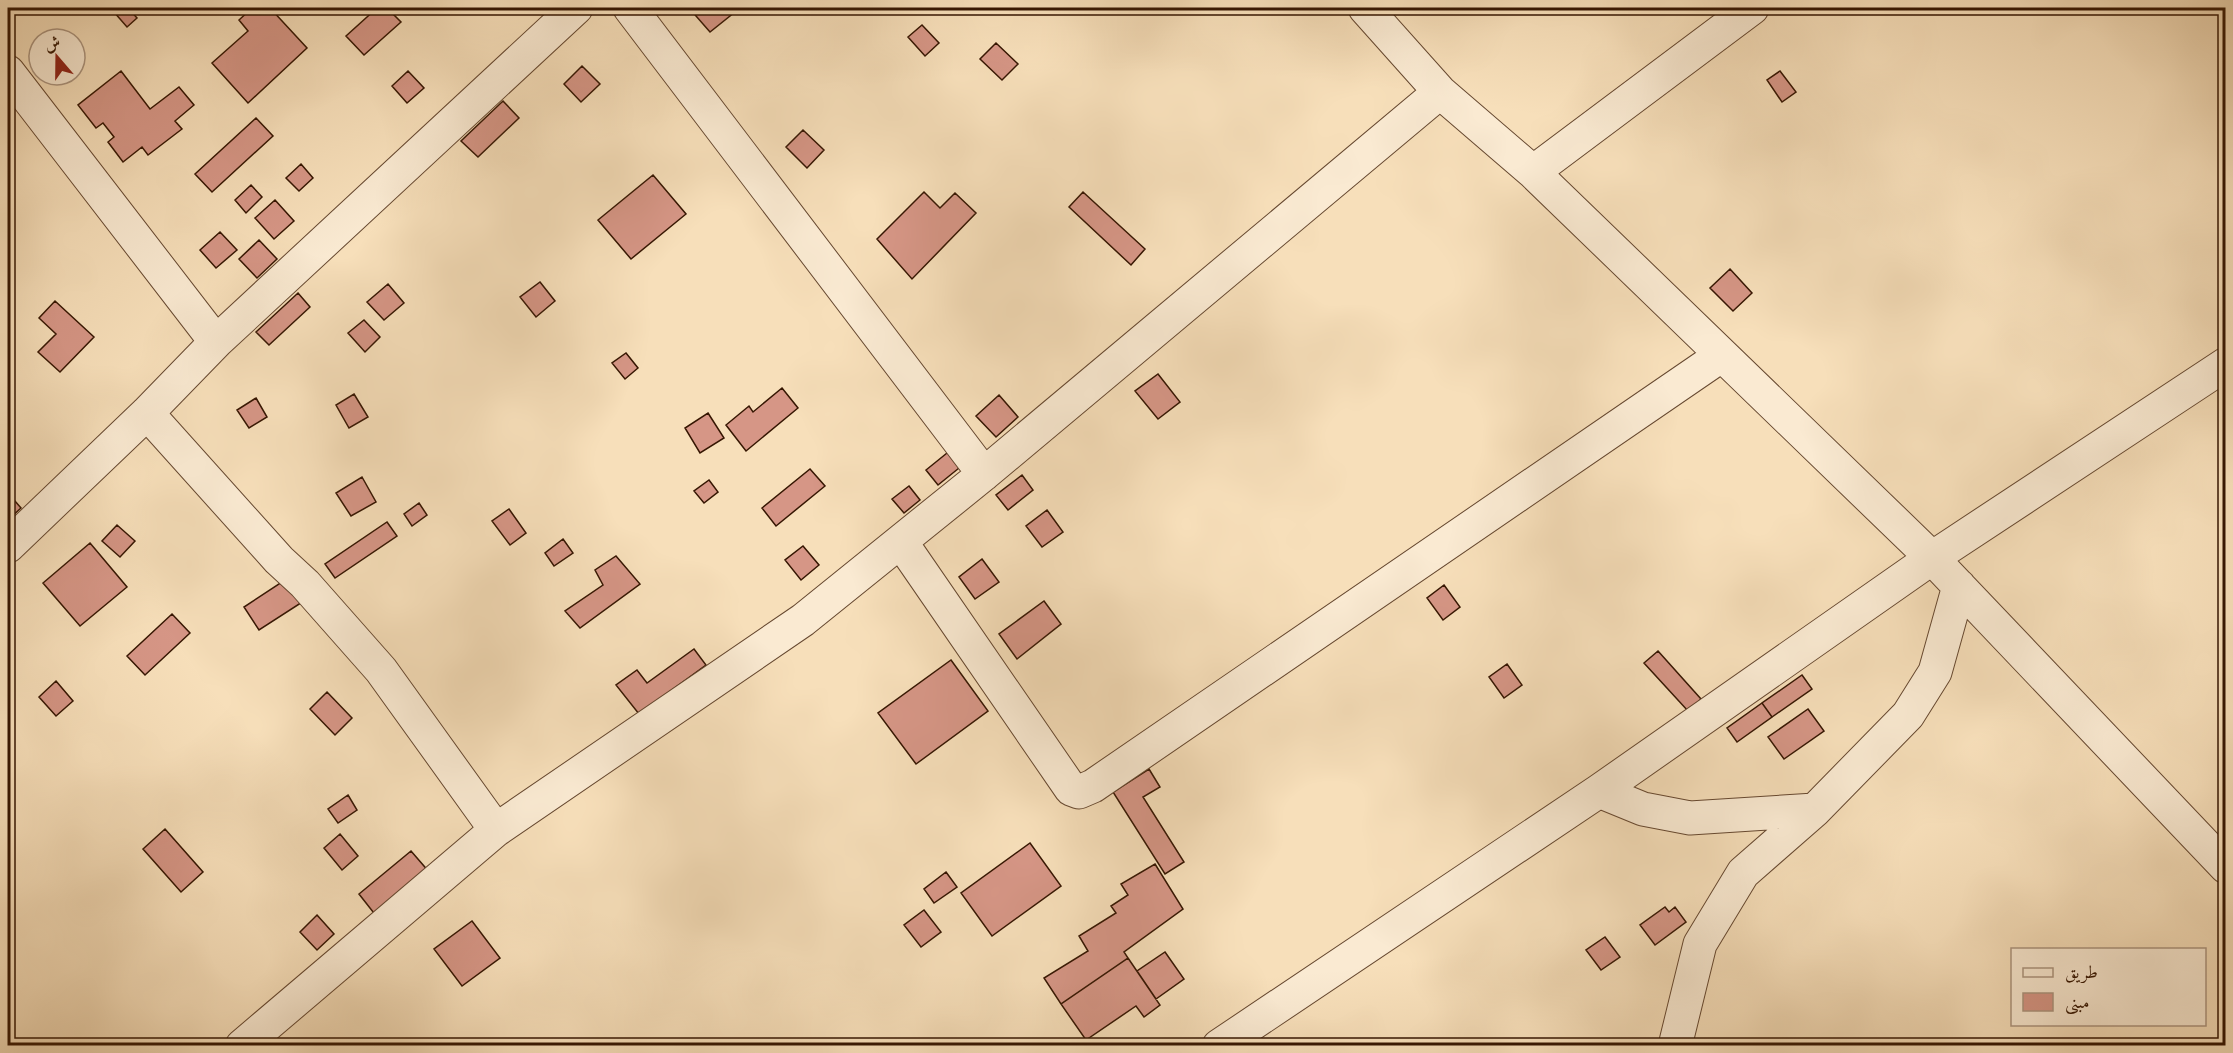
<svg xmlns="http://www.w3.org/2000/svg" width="2233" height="1053" viewBox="0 0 2233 1053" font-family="'IM FELL DW Pica',Amiri,serif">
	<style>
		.building { fill: #d69686; stroke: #361602; stroke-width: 1.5 }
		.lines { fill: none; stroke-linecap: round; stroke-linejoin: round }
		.street-casing { stroke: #664830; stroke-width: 35 }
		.street { stroke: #faead2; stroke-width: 33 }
	</style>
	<rect width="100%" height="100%" fill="#f7dfba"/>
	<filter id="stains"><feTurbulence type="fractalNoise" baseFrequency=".00333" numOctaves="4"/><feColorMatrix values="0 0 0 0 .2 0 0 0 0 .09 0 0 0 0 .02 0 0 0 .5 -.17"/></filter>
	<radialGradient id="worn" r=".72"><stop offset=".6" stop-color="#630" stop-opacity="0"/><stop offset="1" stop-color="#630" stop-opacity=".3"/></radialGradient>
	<path class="building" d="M 119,8 L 128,8 L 137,18 L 127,27 L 114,12 Z
		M 252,8 L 270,8 L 307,48 L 248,103 L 212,63 L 248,31 L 239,20 Z
		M 377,8 L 387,8 L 401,22 L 364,55 L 346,36 Z
		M 689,8 L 740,8 L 710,32 Z
		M 922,25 L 939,43 L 925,56 L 908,37 Z
		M 996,43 L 1018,64 L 1002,80 L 980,59 Z
		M 582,66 L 600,84 L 581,102 L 564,84 Z
		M 121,71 L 150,109 L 179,87 L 194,105 L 175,121 L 182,129 L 148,155 L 142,147 L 123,162 L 108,142 L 114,137 L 103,123 L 96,128 L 78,105 Z
		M 408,71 L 424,88 L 407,103 L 392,86 Z
		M 1780,71 L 1796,92 L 1782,102 L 1767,80 Z
		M 503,101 L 519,118 L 478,157 L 461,141 Z
		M 256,118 L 273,136 L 212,192 L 195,174 Z
		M 803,130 L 824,150 L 807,168 L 786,147 Z
		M 301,164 L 313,178 L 299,191 L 286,178 Z
		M 653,175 L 686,214 L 631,259 L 598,220 Z
		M 251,185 L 262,197 L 246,213 L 235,200 Z
		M 924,192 L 940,208 L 955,193 L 976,213 L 912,279 L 877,239 Z
		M 1083,192 L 1145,249 L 1131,265 L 1069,207 Z
		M 275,200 L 294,221 L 274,239 L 255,218 Z
		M 220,232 L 237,250 L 216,268 L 200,250 Z
		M 259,240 L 277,259 L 257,278 L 239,259 Z
		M 1730,269 L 1752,293 L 1733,311 L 1710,288 Z
		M 540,282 L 555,301 L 536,317 L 520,297 Z
		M 388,284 L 404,303 L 384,320 L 367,302 Z
		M 298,293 L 310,307 L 269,345 L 256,332 Z
		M 55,301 L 94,337 L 60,372 L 38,352 L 56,334 L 39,318 Z
		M 364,320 L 380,337 L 365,352 L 348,333 Z
		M 626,353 L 638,368 L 625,379 L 612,363 Z
		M 1158,374 L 1180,402 L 1158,419 L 1135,391 Z
		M 782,388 L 798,408 L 746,451 L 726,425 L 749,406 L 753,412 Z
		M 354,394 L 368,417 L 349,428 L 336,405 Z
		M 999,395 L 1018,417 L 996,437 L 976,416 Z
		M 256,398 L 267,417 L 249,428 L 237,410 Z
		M 708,413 L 724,438 L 700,453 L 685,428 Z
		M 952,449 L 964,464 L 938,485 L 926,470 Z
		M 810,469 L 825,486 L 776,526 L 762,508 Z
		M 1022,475 L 1033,490 L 1008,510 L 996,495 Z
		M 362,477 L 376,502 L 351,516 L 336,493 Z
		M 709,480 L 718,492 L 704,503 L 694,491 Z
		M 909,486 L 920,500 L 904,513 L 892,499 Z
		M 8,493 L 21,508 L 8,520 Z
		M 419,503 L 427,515 L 412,526 L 404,514 Z
		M 509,509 L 526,533 L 510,545 L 492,521 Z
		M 1047,510 L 1063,532 L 1042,547 L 1026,526 Z
		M 387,522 L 397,536 L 335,578 L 325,564 Z
		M 117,525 L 135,541 L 120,557 L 102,541 Z
		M 563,539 L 573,553 L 554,566 L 545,553 Z
		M 90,543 L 127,587 L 80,626 L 43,583 Z
		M 803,546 L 819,565 L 801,580 L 785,560 Z
		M 616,556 L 640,584 L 580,628 L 565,611 L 603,585 L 595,570 Z
		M 982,559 L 999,582 L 975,599 L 959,577 Z
		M 291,576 L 307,599 L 259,630 L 244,607 Z
		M 1444,585 L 1460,607 L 1443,620 L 1427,598 Z
		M 1044,601 L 1061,624 L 1017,659 L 999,634 Z
		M 172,614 L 190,633 L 145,675 L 127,656 Z
		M 694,649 L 706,665 L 639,714 L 616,685 L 637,670 L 647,683 Z
		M 1658,651 L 1701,699 L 1688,711 L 1644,663 Z
		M 951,660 L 988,711 L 916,764 L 878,713 Z
		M 1507,664 L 1522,685 L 1504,698 L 1489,677 Z
		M 1802,675 L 1812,689 L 1772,717 L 1762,703 Z
		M 56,681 L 73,701 L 56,716 L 39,697 Z
		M 327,692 L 352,718 L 335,735 L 310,709 Z
		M 1762,703 L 1772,717 L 1737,742 L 1727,728 Z
		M 1808,709 L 1824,731 L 1784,759 L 1768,737 Z
		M 1149,769 L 1160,787 L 1143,797 L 1184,862 L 1165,874 L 1113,792 Z
		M 348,795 L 357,810 L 338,823 L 328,809 Z
		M 165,829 L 203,872 L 181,892 L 143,849 Z
		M 340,834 L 358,856 L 342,870 L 324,848 Z
		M 1030,843 L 1061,886 L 992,936 L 961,893 Z
		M 411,851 L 430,873 L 377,917 L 359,894 Z
		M 1155,864 L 1183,909 L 1124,952 L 1128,958 L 1061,1004 L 1044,978 L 1088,951 L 1079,936 L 1116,913 L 1111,906 L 1128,895 L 1121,884 Z
		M 946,872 L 957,887 L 934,903 L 924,889 Z
		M 1665,907 L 1669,912 L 1675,907 L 1686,922 L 1655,945 L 1640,925 Z
		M 924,910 L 941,932 L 921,947 L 904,925 Z
		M 317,915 L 334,934 L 317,950 L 300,932 Z
		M 472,921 L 500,958 L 462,986 L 434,949 Z
		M 1605,937 L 1620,957 L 1601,970 L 1586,950 Z
		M 1165,952 L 1184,979 L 1156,999 L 1137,971 Z
		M 1128,958 L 1160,1005 L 1144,1017 L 1136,1006 L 1086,1040 L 1061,1004 Z"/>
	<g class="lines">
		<defs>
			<path id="street" d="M 630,8 L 984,474
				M 1365,8 L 1440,92 L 1533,172 L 1932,558 L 2226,867
				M 8,72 L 216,342
				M 1533,172 L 1752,8
				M 147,413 L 279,560 L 305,584 L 381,670 L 496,830
				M 901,542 L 1071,789 L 1079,792 L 1093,786 L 1722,355
				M 8,546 L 147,413 L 216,342 L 576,8
				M 1599,791 L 1643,809 L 1690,818 L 1815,810
				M 242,1046 L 496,830 L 803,620 L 984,474 L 1440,92
				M 1219,1046 L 1599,791 L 1932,558 L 2226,364
				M 1675,1046 L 1700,944 L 1743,873 L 1815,810 L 1908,715 L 1935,672 L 1959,586"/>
		</defs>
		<use href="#street" class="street-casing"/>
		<use href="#street" class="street"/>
	</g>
	<rect width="2233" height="1053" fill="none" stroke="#f7dfba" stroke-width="30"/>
	<rect x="9" y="9" width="2215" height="1035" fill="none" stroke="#361602" stroke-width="3"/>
	<rect x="15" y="15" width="2203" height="1023" fill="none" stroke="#361602" stroke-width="1.5"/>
	<rect x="2011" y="948" width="195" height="78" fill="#faead2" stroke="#ac957f" stroke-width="1.5"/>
	<rect x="2023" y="968" width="30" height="9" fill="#faead2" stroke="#ac957f" stroke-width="1.5"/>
	<text x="2065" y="978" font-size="18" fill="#361602">طريق</text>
	<rect x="2023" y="993" width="30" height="18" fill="#d69686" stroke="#ac957f" stroke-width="1.5"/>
	<text x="2065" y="1008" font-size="18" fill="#361602">مبنى</text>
	<g transform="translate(57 57) rotate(340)"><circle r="28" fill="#faead2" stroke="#ac957f" stroke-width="1.5"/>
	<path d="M0-4.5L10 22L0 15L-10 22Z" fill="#8f2418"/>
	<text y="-9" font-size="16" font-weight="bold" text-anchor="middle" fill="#361602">ش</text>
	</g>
	<rect width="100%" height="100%" filter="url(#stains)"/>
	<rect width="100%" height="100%" fill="url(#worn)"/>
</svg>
